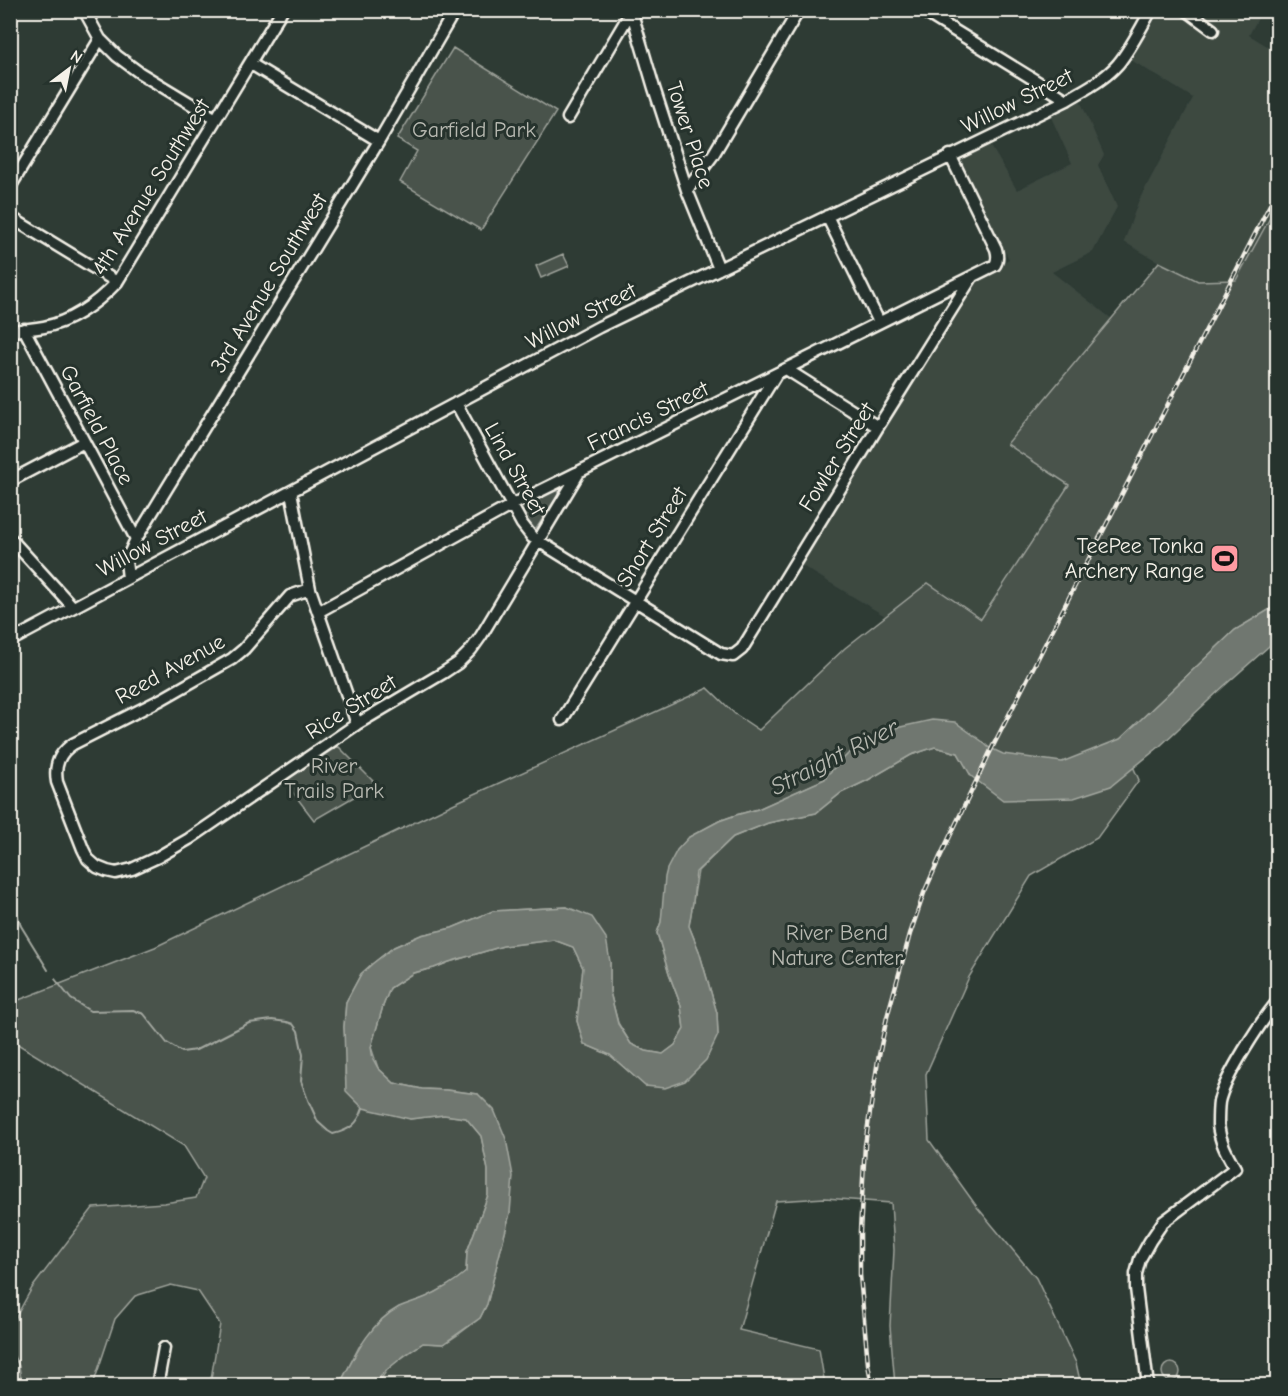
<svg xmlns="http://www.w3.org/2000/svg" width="1288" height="1396" viewBox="0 0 1288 1396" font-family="'Comic Neue',sans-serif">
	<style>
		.built { fill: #3c4841 }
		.green { fill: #48524c; stroke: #9ea29a; stroke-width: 1.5 }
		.water { fill: #6f7770; stroke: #a4a8a0; stroke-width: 1.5 }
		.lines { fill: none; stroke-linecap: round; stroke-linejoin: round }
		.stream { stroke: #a4a8a0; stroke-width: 2 }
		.minor-casing { stroke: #f4f1e8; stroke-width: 15 }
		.minor { stroke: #26332d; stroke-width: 10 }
		.rail-casing { stroke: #f4f1e8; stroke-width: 4.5 }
		.rail { stroke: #26332d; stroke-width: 2; stroke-dasharray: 7; stroke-linecap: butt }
		.labels { text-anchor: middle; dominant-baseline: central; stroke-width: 6; stroke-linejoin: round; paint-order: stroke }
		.street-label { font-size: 22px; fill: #f4f1e8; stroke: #26332d }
		.park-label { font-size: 22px; fill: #b8b9b1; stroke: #26332d }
		.poi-label { font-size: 22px; fill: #f4f1e8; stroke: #26332d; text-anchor: end }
		.water-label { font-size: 24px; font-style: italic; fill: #b8bab2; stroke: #26332d }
	</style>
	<rect width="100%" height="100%" fill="#2e3b34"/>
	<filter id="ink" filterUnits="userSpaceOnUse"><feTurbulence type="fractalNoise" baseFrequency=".0167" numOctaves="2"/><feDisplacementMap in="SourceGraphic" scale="12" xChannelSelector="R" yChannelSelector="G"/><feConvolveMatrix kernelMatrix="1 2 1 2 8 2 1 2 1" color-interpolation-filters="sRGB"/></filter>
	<g filter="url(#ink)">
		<path class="built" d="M 1160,11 L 1262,11 L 1249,35 L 1277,52 L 1277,205 L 1236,280 L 1197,281 L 1159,262 L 1124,242 L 1138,202 L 1193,98 L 1131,60 Z
			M 1080,100 L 1104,155 L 1098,165 L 1117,207 L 1093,252 L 1052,272 L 1112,319 L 1007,444 L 1070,485 L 981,619 L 928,583 L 885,616 L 799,564 L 974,281 L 1009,259 L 956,159 L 988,141 L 1017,190 L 1072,163 L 1050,115 Z"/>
		<path class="green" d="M 453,48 L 556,112 L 481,230 L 400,182 L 417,151 L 397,139 Z
			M 1277,205 L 1277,605 L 1235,630 L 1121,739 L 1139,780 L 1097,838 L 1031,876 L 969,977 L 926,1074 L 929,1140 L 977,1207 L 1036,1278 L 1076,1363 L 1081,1385 L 895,1385 L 890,1326 L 894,1250 L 891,1203 L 825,1198 L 776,1201 L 739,1330 L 819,1349 L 825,1385 L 377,1385 L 389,1367 L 423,1343 L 444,1344 L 459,1334 L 480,1318 L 487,1304 L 510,1213 L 478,1094 L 446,1090 L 422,1089 L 394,1083 L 378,1068 L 371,1047 L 383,1006 L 390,988 L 413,973 L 434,968 L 449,962 L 503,946 L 554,940 L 573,947 L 583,968 L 577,1021 L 584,1044 L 610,1055 L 646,1086 L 718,1035 L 717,1013 L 699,951 L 689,926 L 698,871 L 733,837 L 768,823 L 816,813 L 841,793 L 868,780 L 911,755 L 935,747 L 958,753 L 971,775 L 983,742 L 871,742 L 848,754 L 825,779 L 758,809 L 736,815 L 719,821 L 689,837 L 664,905 L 661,922 L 657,933 L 669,974 L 681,1006 L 684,1029 L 675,1045 L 663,1054 L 646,1051 L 631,1044 L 618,1023 L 610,992 L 610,962 L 567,907 L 493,911 L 452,928 L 421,935 L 394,947 L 372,964 L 361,974 L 346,1002 L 344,1027 L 346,1048 L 345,1075 L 410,1119 L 444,1115 L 466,1118 L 481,1136 L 488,1170 L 488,1195 L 467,1252 L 466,1272 L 456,1281 L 427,1297 L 398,1308 L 359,1347 L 342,1380 L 341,1385 L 210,1385 L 220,1324 L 198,1291 L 171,1285 L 135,1296 L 115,1319 L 93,1385 L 22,1385 L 19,1366 L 11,1351 L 11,1326 L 32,1288 L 93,1208 L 164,1203 L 196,1198 L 204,1178 L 184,1146 L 11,1040 L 11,1003 L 155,947 L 455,803 L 708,688 L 735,714 L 759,730 L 845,648 L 928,583 L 981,619 L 1069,485 L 1007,444 L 1159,262 L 1198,281 L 1236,280 Z
			M 563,254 L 569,266 L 541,278 L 536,266 Z
			M 556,489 L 558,489 L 558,495 L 536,529 L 530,529 L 519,508 L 521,505 Z
			M 338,746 L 376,784 L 314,820 L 284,781 Z
			M1162 1372a9 9 0 1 1 18 0a9 9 0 1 1-18 0Z"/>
		<path class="water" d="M 1277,605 L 1277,639 L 1224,686 L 1159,747 L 1111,786 L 1074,798 L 1003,800 L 971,776 L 958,753 L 935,747 L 911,755 L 868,780 L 841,793 L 816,813 L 768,823 L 733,837 L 696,872 L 693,902 L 689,926 L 699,951 L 717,1013 L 718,1035 L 706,1060 L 685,1081 L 665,1088 L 645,1086 L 610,1055 L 584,1044 L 577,1021 L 583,968 L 573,947 L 554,940 L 503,946 L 449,962 L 434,968 L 413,973 L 390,988 L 383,1006 L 371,1047 L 373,1059 L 378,1068 L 394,1083 L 422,1089 L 446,1090 L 478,1094 L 494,1110 L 506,1139 L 513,1176 L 510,1213 L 487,1304 L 480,1318 L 443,1344 L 423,1343 L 405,1355 L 383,1373 L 375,1385 L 341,1385 L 342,1380 C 356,1353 371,1322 399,1307 C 408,1303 417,1301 426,1297 C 440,1291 454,1282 466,1272 L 467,1252 L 488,1195 L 488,1170 L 481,1136 L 466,1118 L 444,1115 L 410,1119 L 363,1108 L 346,1091 L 344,1027 L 346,1002 L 361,974 L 372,964 L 394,947 L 421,935 L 452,928 L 493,911 L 567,907 L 592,917 L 606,938 L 610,962 L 610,992 L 618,1024 L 631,1044 L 646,1051 L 663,1054 L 675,1045 L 684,1029 L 681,1006 L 669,974 L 657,933 L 661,922 L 665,877 L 667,869 L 677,850 L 689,837 L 719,821 L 736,815 L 758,809 L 825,779 L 827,775 L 848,754 L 896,728 L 932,720 L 955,722 L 983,742 L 988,747 L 1003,754 L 1062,762 L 1120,739 L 1235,630 Z"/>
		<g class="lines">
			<path class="stream" d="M 10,893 L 21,926 L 48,970
				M 55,979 L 71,999 L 90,1011 L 133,1010 L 144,1014 L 167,1043 L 182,1052 L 196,1050 L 249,1023 L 272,1020 L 287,1022 L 293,1024 L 298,1031 L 303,1055 L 301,1081 L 308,1100 L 318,1122 L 328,1131 L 333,1134 C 350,1130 358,1124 363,1108"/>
			<defs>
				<path id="minor" d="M 84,10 L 100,39 L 117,56 L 140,73 L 216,119
					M 631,10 L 654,88 L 687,190 L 719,269
					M 921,10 L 1067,100
					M 1186,10 L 1213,30
					M 251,64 L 379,141
					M 568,118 L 632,10
					M 10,187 L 100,39
					M 687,190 L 713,155 L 799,10
					M 827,216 L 879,322
					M 10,217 L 117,282
					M 24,329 L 136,539
					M 10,331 C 22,330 33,329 44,327 C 74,321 97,303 117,282 L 282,10
					M 786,369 L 878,427
					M 456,403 L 522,524 L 532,537 L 721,654 L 733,656 L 742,649 L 878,427 L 972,277
					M 10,481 L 84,442
					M 291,492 L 310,589 L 290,596 L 244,649 L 232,659 L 162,699 L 73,744 C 59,753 54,765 57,782 L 83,849 L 88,859 L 97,867 L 107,871 L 116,873 L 132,869 L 158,857 L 189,839 L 357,724 L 443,673 L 458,663 L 471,650 L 481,636 L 580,471
					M 10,538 L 73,607
					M 128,578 L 126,561 L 136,539 L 379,141 L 455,10
					M 310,589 L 357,724
					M 318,612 L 512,505 L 995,265 C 998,260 998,256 996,249 L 950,155
					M 10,641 L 599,327 L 1067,100 C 1085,89 1104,80 1118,64 C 1131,48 1141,28 1151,10
					M 562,720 L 775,376
					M 157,1386 L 164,1348
					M 1148,1386 L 1136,1288 L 1136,1274 L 1140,1259 L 1150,1241 L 1163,1222 L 1235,1168 C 1227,1154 1220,1142 1218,1125 C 1218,1118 1218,1109 1219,1102 C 1224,1078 1261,1021 1278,1001"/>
			</defs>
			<use href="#minor" class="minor-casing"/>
			<use href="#minor" class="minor"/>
			<defs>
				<path id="rail" d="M 872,1386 L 868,1364 L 860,1275 L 860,1231 L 865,1145 L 878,1060 L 887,1017 L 910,934 L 924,893 L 940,857 L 993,746 L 1278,189"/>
			</defs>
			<use href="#rail" class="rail-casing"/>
			<use href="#rail" class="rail"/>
		</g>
	</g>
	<defs>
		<symbol id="stadium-square" viewBox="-11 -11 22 22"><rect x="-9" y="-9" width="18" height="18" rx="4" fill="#ff9aa2" stroke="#26332d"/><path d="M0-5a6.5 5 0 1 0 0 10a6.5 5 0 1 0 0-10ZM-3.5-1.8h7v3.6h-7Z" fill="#111"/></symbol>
	</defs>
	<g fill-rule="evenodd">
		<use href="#stadium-square" x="1208" y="542" width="33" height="33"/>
	</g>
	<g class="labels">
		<g class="street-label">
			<text transform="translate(1017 101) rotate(-26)">Willow Street</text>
			<text transform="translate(690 135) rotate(72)">Tower Place</text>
			<text transform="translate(151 187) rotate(-58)">4th Avenue Southwest</text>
			<text transform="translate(269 283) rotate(-59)">3rd Avenue Southwest</text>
			<text transform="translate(581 316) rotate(-27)">Willow Street</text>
			<text transform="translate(648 416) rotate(-26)">Francis Street</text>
			<text transform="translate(97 425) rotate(62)">Garfield Place</text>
			<text transform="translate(837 457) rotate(-58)">Fowler Street</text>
			<text transform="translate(515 469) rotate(61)">Lind Street</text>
			<text transform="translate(652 537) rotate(-58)">Short Street</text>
			<text transform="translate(152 543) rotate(-28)">Willow Street</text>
			<text transform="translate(170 669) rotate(-29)">Reed Avenue</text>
			<text transform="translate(351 707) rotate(-32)">Rice Street</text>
		</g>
		<g class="park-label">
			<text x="474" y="130">Garfield Park</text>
			<text x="334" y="766">River<tspan x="334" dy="25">Trails Park</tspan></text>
			<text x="837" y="933">River Bend<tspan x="837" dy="25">Nature Center</tspan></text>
		</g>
		<g class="poi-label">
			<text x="1204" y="546">TeePee Tonka<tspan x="1204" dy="25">Archery Range</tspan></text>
		</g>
		<g class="water-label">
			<text transform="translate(834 757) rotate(-27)">Straight River</text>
		</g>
	</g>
	<rect width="1288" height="1396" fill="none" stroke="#26332d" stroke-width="36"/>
	<rect x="18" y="18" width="1252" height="1360" fill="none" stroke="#f4f1e8" stroke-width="2" filter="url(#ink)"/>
	<g transform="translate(69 69) rotate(32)" stroke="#26332d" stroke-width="4.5" paint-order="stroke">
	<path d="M0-4.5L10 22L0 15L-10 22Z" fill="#f4f1e8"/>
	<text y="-9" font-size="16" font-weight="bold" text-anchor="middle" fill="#f4f1e8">N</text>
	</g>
</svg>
